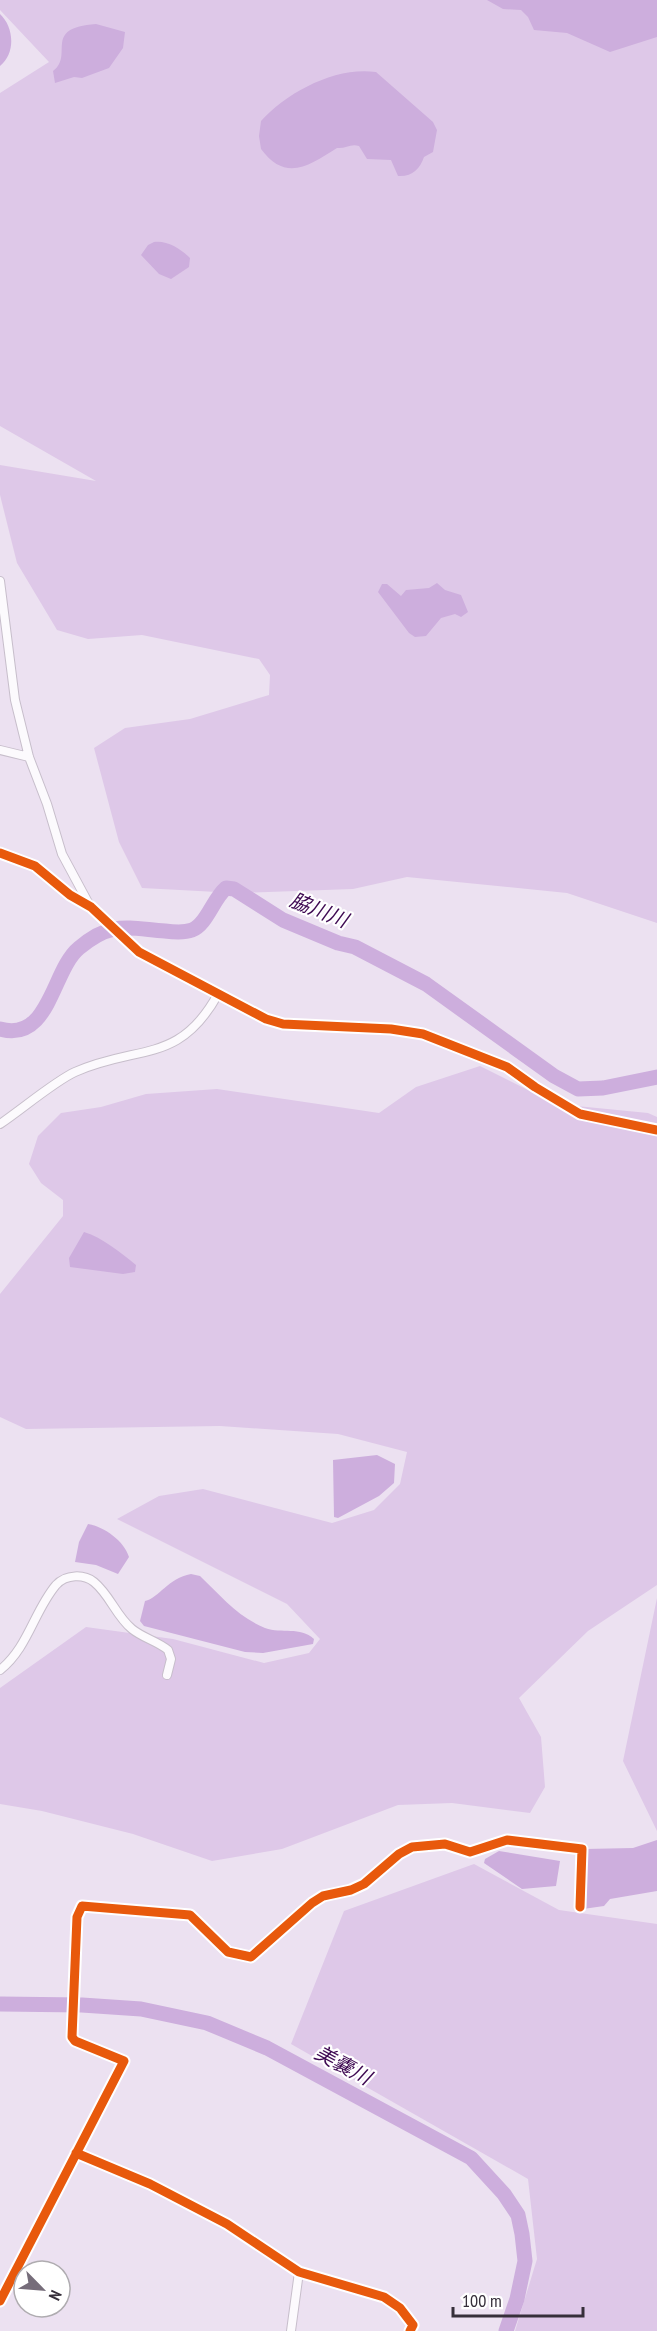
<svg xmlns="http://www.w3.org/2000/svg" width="657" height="2331" viewBox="0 0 657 2331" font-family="'PT Sans Narrow','Noto Sans JP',sans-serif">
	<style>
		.green { fill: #dec8e8 }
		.water { fill: #cdaedd }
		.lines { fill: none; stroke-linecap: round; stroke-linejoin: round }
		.river { stroke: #cdaedd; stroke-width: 15 }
		.minor-casing { stroke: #c7becb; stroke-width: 10 }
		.minor { stroke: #fcfafd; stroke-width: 8 }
		.cycleway-casing { stroke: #fff; stroke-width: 13 }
		.cycleway { stroke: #e8590c; stroke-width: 9 }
		.labels { text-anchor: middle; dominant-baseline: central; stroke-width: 4.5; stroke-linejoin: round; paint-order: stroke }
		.water-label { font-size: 20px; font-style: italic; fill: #3e0952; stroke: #fff }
	</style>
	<rect width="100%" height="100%" fill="#ece1f1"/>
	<path class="green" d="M 0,0 L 657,0 L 657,923 L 567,893 L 407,877 L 353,889 L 236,893 L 142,888 L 119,842 L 94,748 L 125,728 L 190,719 L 269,695 L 270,675 L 259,659 L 142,635 L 88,639 L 57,630 L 17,563 L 0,495 L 0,465 L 96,481 L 0,426 L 0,93 L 49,62 L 0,10 Z
		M 480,1066 L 556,1104 L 648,1113 L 657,1117 L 657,1585 L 588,1631 L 519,1698 L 541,1737 L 545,1787 L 530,1813 L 452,1803 L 398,1805 L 282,1849 L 212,1861 L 133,1834 L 42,1811 L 0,1804 L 0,1688 L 86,1627 L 173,1639 L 264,1663 L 309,1653 L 320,1639 L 287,1604 L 117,1519 L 159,1496 L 203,1489 L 332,1523 L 374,1510 L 400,1484 L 407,1452 L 338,1434 L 220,1426 L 26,1429 L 0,1417 L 0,1294 L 63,1216 L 63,1200 L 41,1183 L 29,1164 L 38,1136 L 61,1113 L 101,1107 L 146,1094 L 217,1089 L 379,1113 L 416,1087 Z
		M 657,1598 L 657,1831 L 623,1761 Z
		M 474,1864 L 559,1910 L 657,1924 L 657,2331 L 515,2331 L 537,2259 L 528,2179 L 291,2044 L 344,1911 Z"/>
	<path class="water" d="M 487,0 L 657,0 L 657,37 L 610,52 L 567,33 L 534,30 L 528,17 L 521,10 L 503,9 Z
		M 0,14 C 14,27 16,53 0,66 Z
		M 96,24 L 125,32 L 123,48 L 109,68 L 82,78 L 74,77 L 55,83 L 53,71 C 75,55 41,28 96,24 Z
		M 376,72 L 433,122 L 437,130 L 433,152 L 424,157 C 420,169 412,177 398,176 L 391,160 L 367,159 L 359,146 C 351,143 345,149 337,148 C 310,165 286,183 261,149 L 259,136 L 261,121 C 287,92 336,66 376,72 Z
		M 154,242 C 167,240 181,249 190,258 L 189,267 L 171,279 L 159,274 L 141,255 L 148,245 Z
		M 437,583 L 445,590 L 461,595 L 468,612 L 461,617 L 455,614 L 441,618 L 426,636 L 415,637 L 409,633 L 378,592 L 382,584 L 387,584 L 401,596 L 406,590 L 429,588 Z
		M 84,1232 C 103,1238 120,1252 136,1265 L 135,1272 L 123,1274 L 70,1267 L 69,1258 Z
		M 377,1455 L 395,1464 L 394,1483 L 379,1496 L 338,1518 L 334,1517 L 333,1460 Z
		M 88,1524 C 105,1527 124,1541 129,1557 L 118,1574 L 96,1565 L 75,1562 L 79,1542 Z
		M 191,1574 L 200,1576 C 221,1596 238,1617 265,1628 C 282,1634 300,1626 314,1639 L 313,1644 L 263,1653 L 245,1652 L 144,1626 L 140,1621 L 145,1601 C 159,1598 168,1578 191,1574 Z
		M 657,1840 L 657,1891 L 610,1899 L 604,1906 L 583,1909 L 585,1849 L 633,1848 Z
		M 499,1851 L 560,1861 L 556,1886 L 522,1889 L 484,1863 L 485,1859 Z"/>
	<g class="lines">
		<path class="river" d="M 0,1029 C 50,1043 52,970 79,948 C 111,921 126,928 165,931 C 173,932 184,933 192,930 C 207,924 213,899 226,888 L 234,889 L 283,920 L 338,943 L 355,947 L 426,984 L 554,1076 L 578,1089 L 603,1088 L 657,1077
			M 0,2004 L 82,2005 L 141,2009 L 207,2023 L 267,2048 L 471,2158 L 504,2194 L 518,2215 L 522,2234 L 525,2261 L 517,2299 L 506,2331"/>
		<defs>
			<path id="minor" d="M 0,581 L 15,700 L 29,757 L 47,804 L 62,854 L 90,906
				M 0,750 L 29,757
				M 0,853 L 35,866 L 70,895 L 91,907 L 139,952 L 266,1019 L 283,1024 L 391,1029 L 423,1034 L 507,1067 L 535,1087 L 580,1114 L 657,1130
				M 0,1124 C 21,1110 55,1081 75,1072 C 138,1044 179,1065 218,994
				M 0,1670 C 28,1648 34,1611 56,1585 C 66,1574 84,1574 94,1582 C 110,1595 116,1616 132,1629 C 143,1638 157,1641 168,1650 L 171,1659 L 167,1675
				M 76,2153 L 150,2184 L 227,2224 L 299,2272 L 384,2297 L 400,2308 L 413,2325 L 410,2331
				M 0,2301 L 124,2061 L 75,2041 L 72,2037 L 77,1917 L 82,1906 L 190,1915 L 228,1952 L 251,1957 L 312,1903 L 323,1896 L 351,1890 L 364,1884 L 399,1854 L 412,1847 L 445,1844 L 470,1852 L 507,1840 L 582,1849 L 580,1907
				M 291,2331 L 299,2272"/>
		</defs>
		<use href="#minor" class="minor-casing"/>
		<use href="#minor" class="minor"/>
		<defs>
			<path id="cycleway" d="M 0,853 L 35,866 L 70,895 L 91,907 L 139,952 L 266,1019 L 283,1024 L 391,1029 L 423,1034 L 507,1067 L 535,1087 L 580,1114 L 657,1130
				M 76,2153 L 150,2184 L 227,2224 L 299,2272 L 384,2297 L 400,2308 L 413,2325 L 410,2331
				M 0,2301 L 124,2061 L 75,2041 L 72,2037 L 77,1917 L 82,1906 L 190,1915 L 228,1952 L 251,1957 L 312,1903 L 323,1896 L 351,1890 L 364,1884 L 399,1854 L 412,1847 L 445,1844 L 470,1852 L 507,1840 L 582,1849 L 580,1907"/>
		</defs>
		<use href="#cycleway" class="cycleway-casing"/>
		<use href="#cycleway" class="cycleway"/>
	</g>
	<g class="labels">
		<g class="water-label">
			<text transform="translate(319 910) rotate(22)">脇川川</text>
			<text transform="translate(343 2065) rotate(28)">美嚢川</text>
		</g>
	</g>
	<g transform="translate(42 2289) rotate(115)"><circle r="28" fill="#ffffff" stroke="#afacb0" stroke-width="1.5"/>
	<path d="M0-4.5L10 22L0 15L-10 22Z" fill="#766d7a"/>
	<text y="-9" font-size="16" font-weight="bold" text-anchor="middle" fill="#362f3a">N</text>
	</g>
	<path d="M453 2307v9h130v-9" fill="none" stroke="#362f3a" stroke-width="3"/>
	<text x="462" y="2307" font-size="18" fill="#362f3a" stroke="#ffffff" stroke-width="4.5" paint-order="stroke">100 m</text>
</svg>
